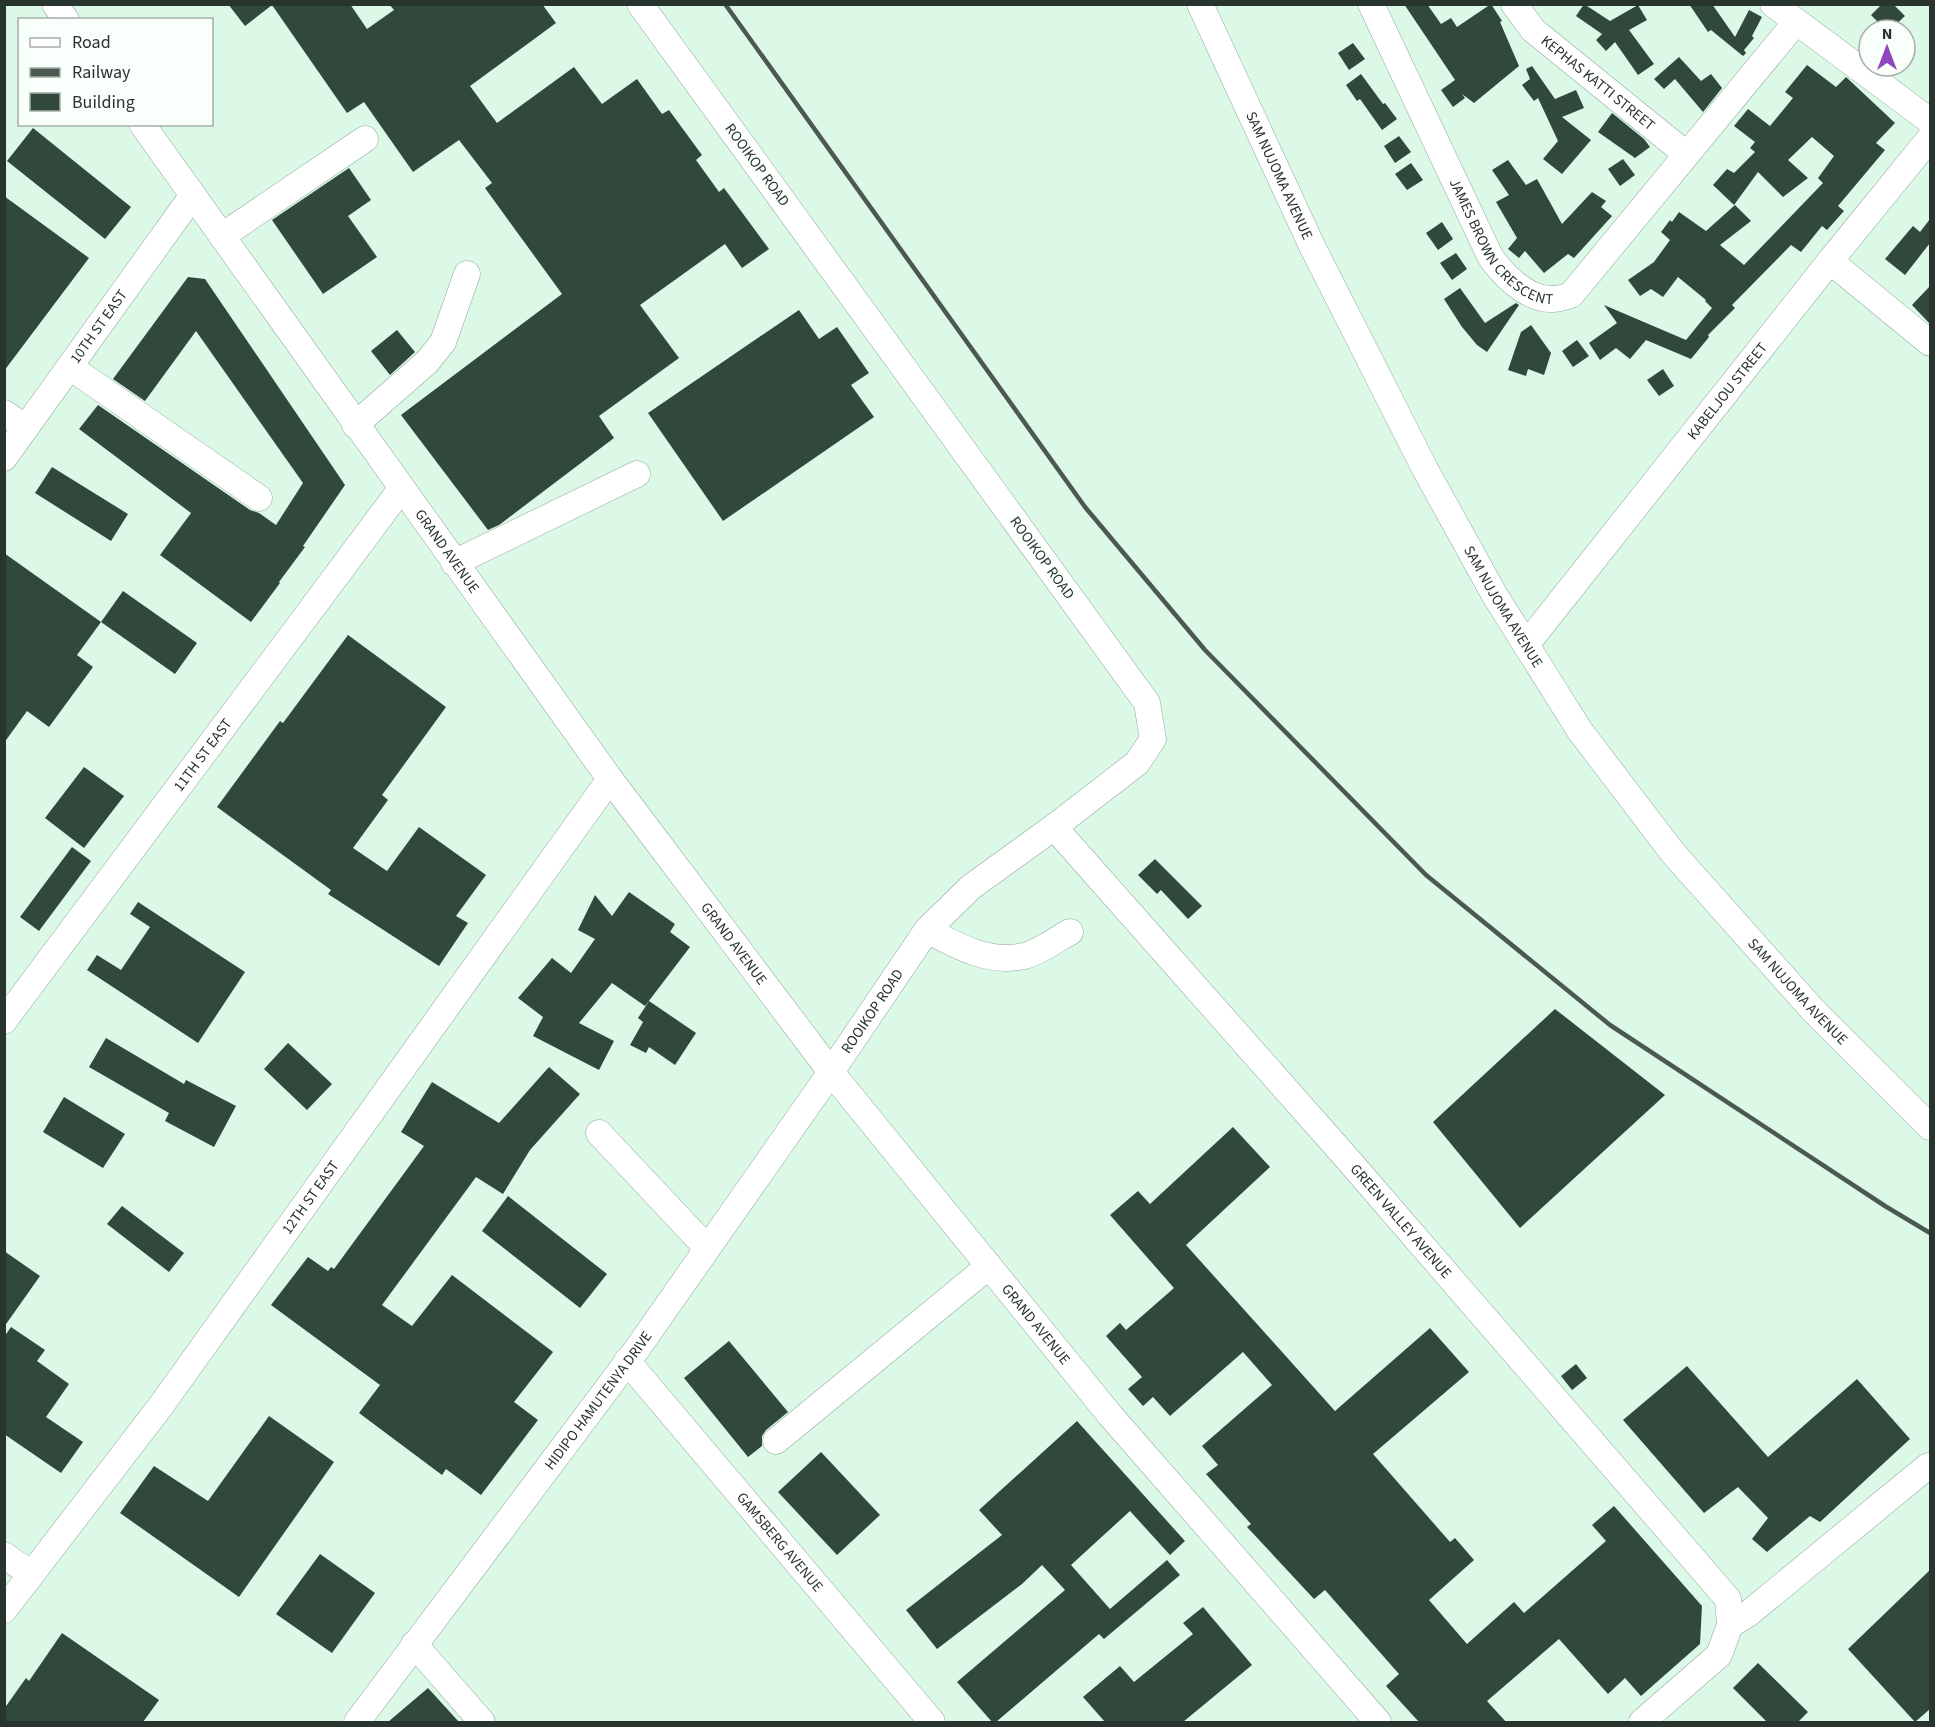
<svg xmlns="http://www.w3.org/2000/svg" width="1935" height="1727" viewBox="0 0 1935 1727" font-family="'Source Sans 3',sans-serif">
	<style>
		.building { fill: #31483c }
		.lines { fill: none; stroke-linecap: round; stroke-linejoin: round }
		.minor-casing { stroke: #90aa9b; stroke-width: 27 }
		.minor { stroke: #fff; stroke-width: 26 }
		.rail { stroke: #4c5951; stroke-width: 4.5 }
		.labels { text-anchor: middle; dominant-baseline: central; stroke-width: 6; stroke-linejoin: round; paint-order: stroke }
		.street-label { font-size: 15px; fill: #2a342e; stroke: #f9fffb }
	</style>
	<rect width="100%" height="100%" fill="#dcf8e7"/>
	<path class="building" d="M 228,4 L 350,4 L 367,29 L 394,10 L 389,4 L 542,4 L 556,23 L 470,86 L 497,123 L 574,67 L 602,104 L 637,79 L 662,114 L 669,110 L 702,155 L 696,160 L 719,192 L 724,188 L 769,249 L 742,268 L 725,244 L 640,305 L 679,358 L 599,416 L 614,438 L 499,525 L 488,530 L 401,415 L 562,294 L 485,188 L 492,183 L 459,140 L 413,172 L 364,102 L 347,113 L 272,5 L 245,26 Z
		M 1404,4 L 1427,4 L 1441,24 L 1451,18 L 1457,27 L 1491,4 L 1502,21 L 1500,22 L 1519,66 L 1474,103 L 1462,94 L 1465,98 L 1453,107 L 1441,90 L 1455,80 Z
		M 1584,4 L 1610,21 L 1638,5 L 1647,20 L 1629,30 L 1654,64 L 1638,75 L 1615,42 L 1606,51 L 1596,40 L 1602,34 L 1576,16 Z
		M 1689,4 L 1712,4 L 1735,37 L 1749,10 L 1762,17 L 1752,36 L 1754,38 L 1744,50 L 1746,53 L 1743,56 L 1711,30 L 1708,32 Z
		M 1882,4 L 1893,4 L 1905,16 L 1890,30 L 1886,30 L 1871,15 Z
		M 1353,43 L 1365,59 L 1349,70 L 1338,53 Z
		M 1679,57 L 1701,81 L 1711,74 L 1722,88 L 1703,112 L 1675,79 L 1664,89 L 1654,79 Z
		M 1807,65 L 1836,87 L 1846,77 L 1895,123 L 1876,143 L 1885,150 L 1838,206 L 1844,211 L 1827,230 L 1822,226 L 1801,252 L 1791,245 L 1732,305 L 1735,308 L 1708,335 L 1709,337 L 1691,359 L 1646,340 L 1630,359 L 1616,348 L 1600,360 L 1589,343 L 1617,323 L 1604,305 L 1686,340 L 1712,308 L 1705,301 L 1706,300 L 1678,277 L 1663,297 L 1651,289 L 1640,296 L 1628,280 L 1654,262 L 1670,240 L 1661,232 L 1670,220 L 1672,222 L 1679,212 L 1706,231 L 1735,205 L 1751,221 L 1720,245 L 1744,265 L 1823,183 L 1818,178 L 1834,156 L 1812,137 L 1788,160 L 1808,178 L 1783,197 L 1758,172 L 1734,205 L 1713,185 L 1727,169 L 1734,173 L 1755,152 L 1750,148 L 1755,142 L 1734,126 L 1748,109 L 1770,126 L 1793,98 L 1785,92 Z
		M 1532,66 L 1555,99 L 1576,90 L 1584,108 L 1562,117 L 1591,140 L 1562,174 L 1543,159 L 1558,141 L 1538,98 L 1534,101 L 1522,85 L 1530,79 L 1526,69 Z
		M 1361,74 L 1383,104 L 1385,103 L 1397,119 L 1382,130 L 1360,99 L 1357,101 L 1346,85 Z
		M 1612,113 L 1644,139 L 1650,147 L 1635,158 L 1598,132 Z
		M 33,128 L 131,207 L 105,239 L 7,161 Z
		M 1399,136 L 1411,152 L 1395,163 L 1384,146 Z
		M 1623,159 L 1635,175 L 1620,186 L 1608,169 Z
		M 1508,160 L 1526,185 L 1537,179 L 1562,224 L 1592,192 L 1606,201 L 1601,207 L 1612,216 L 1574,258 L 1568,254 L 1544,273 L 1525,251 L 1519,258 L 1508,249 L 1517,238 L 1496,202 L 1509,195 L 1492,170 Z
		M 1411,163 L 1423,180 L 1407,190 L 1395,174 Z
		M 349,168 L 371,200 L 348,216 L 377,257 L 323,294 L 272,220 Z
		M 4,196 L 89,258 L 4,371 Z
		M 1930,219 L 1930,243 L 1905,275 L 1885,259 L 1913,226 L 1920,232 Z
		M 1442,222 L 1453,239 L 1438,250 L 1426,233 Z
		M 1456,253 L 1467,269 L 1452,280 L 1440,263 Z
		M 188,277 L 205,279 L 345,485 L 303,546 L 305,547 L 279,582 L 280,583 L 251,622 L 160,555 L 191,513 L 79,429 L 98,405 L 250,510 L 259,513 L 276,525 L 303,483 L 196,331 L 145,401 L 113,379 Z
		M 1930,286 L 1930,324 L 1912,305 Z
		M 1460,288 L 1485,323 L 1516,303 L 1519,305 L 1487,352 L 1477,345 L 1462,327 L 1444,299 Z
		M 799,310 L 819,339 L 837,327 L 869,373 L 851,385 L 874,417 L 723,521 L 648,413 Z
		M 1531,325 L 1551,353 L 1544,375 L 1528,369 L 1526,376 L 1508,370 L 1521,332 Z
		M 397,330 L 415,352 L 390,375 L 371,351 Z
		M 1577,340 L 1589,356 L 1573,367 L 1562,351 Z
		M 1663,369 L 1674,386 L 1659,396 L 1647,380 Z
		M 52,467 L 128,514 L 111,541 L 35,493 Z
		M 4,553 L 101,622 L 77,655 L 93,667 L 49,727 L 27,711 L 4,743 Z
		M 123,591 L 197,643 L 175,674 L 101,622 Z
		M 348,635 L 446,707 L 382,795 L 388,800 L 353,848 L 387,871 L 419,827 L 486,875 L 456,916 L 468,923 L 439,966 L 328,894 L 331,890 L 217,807 L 280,721 L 283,723 Z
		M 84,767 L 124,796 L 84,848 L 45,818 Z
		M 72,847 L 91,861 L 39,931 L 20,917 Z
		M 1155,859 L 1202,906 L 1188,919 L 1161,890 L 1157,894 L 1138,875 Z
		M 629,892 L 675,924 L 670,932 L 690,947 L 645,1006 L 612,983 L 579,1023 L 614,1041 L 599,1070 L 533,1036 L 543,1017 L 518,998 L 552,958 L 571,973 L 595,939 L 578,930 L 595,895 L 612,916 Z
		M 138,902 L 245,972 L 198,1043 L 87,970 L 97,955 L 121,970 L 150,927 L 130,914 Z
		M 649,1001 L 696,1033 L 675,1065 L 649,1047 L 646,1053 L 630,1045 L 643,1022 L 638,1018 Z
		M 1555,1009 L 1665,1095 L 1520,1228 L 1433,1122 Z
		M 106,1038 L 184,1084 L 186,1080 L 236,1106 L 214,1147 L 165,1121 L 169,1113 L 89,1067 Z
		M 288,1043 L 332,1084 L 307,1110 L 264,1069 Z
		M 549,1067 L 580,1094 L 530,1150 L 503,1194 L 476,1177 L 382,1305 L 412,1326 L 452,1275 L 553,1352 L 514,1402 L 538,1420 L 481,1495 L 446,1469 L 442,1475 L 359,1413 L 380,1385 L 271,1305 L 308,1257 L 328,1271 L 331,1267 L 334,1269 L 424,1146 L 401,1132 L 432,1082 L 499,1123 Z
		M 64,1097 L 125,1134 L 103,1168 L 43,1132 Z
		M 1233,1127 L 1270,1167 L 1186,1245 L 1335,1411 L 1430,1328 L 1469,1372 L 1373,1454 L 1450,1542 L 1455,1538 L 1474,1560 L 1429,1600 L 1467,1644 L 1514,1602 L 1524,1613 L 1606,1541 L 1592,1525 L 1614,1506 L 1702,1606 L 1700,1644 L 1641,1696 L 1625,1678 L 1608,1694 L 1559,1639 L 1487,1701 L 1506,1722 L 1419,1722 L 1386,1686 L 1399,1674 L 1325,1590 L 1314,1599 L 1247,1527 L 1251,1524 L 1206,1474 L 1218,1465 L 1202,1446 L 1272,1385 L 1243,1352 L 1170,1416 L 1153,1397 L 1143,1406 L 1128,1389 L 1142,1377 L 1106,1336 L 1120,1323 L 1126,1330 L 1174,1288 L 1110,1215 L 1138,1191 L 1150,1204 Z
		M 508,1196 L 607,1274 L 580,1308 L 482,1231 Z
		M 122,1206 L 184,1253 L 169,1272 L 107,1224 Z
		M 4,1251 L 40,1276 L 4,1327 Z
		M 11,1327 L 45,1350 L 37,1361 L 69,1384 L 46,1417 L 83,1442 L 61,1473 L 4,1434 L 4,1337 Z
		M 729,1341 L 788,1412 L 766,1430 L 762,1436 L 762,1446 L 748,1457 L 684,1378 Z
		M 1576,1364 L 1587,1378 L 1572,1390 L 1561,1376 Z
		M 1687,1366 L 1768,1457 L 1857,1379 L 1910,1439 L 1820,1522 L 1810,1516 L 1767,1552 L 1752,1539 L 1768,1518 L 1738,1487 L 1704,1513 L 1623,1420 Z
		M 269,1416 L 334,1462 L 239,1597 L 120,1513 L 154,1466 L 208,1501 Z
		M 1077,1421 L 1185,1541 L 1170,1555 L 1130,1511 L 1071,1565 L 1110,1609 L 1167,1560 L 1180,1575 L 1104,1639 L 1099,1634 L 996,1722 L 992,1722 L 957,1682 L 1065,1590 L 1042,1565 L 1022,1584 L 937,1649 L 906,1610 L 1002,1535 L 979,1510 Z
		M 821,1452 L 880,1515 L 837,1555 L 778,1492 Z
		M 320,1554 L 375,1593 L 332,1653 L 276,1614 Z
		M 1930,1570 L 1930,1709 L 1915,1722 L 1848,1649 Z
		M 1203,1607 L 1252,1665 L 1183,1722 L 1105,1722 L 1083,1697 L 1120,1666 L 1134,1682 L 1193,1634 L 1183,1623 Z
		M 62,1633 L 159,1700 L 143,1722 L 4,1722 L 4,1709 L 26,1678 L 29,1681 Z
		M 1758,1663 L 1808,1712 L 1798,1722 L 1767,1722 L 1733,1688 Z
		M 428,1688 L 459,1722 L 388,1722 Z"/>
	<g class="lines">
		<defs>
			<g id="minor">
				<path d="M 55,4 L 66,20"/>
				<path id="s1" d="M 1200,4 L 1312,246 L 1425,469 L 1494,594 L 1580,731 L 1673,853 L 1812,1009 L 1930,1127"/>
				<path id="s2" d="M 1371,4 L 1490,256 C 1502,274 1527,300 1552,299 C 1558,299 1565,297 1571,295 L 1796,22"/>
				<path id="s3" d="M 1514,4 L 1533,30 L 1686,154"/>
				<path d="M 1773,4 L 1930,121"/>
				<path id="s4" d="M 142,124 L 610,779 L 831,1072 L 1110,1415 L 1378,1722"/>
				<path d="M 222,236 L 365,139"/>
				<path d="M 1830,261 L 1930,343"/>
				<path d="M 70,367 L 259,498"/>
				<path d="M 4,413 L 26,428"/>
				<path d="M 355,425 L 427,362 L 443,342 L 467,274"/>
				<path id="s5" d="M 4,458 L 193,195"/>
				<path d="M 454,563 L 637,474"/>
				<path id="s6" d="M 1526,645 L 1830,261 L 1930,138"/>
				<path id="s7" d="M 1054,827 L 1344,1155 L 1728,1599 L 1730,1625 L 1719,1655 L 1642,1722"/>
				<path d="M 927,930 C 957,946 989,964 1024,956 C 1038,953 1057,939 1070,932"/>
				<path id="s8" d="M 4,1021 L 401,489"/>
				<path d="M 599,1133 L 707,1248"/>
				<path id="s9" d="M 627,1361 L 932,1722"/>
				<path d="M 776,1441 L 989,1266"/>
				<path d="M 4,1555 L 31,1574"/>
				<path id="s10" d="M 4,1610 L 160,1407 L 610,779"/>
				<path d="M 1730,1625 L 1748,1614 L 1928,1466"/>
				<path d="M 414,1644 L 482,1722"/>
				<path id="s11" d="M 357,1722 L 637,1349 L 831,1072 L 927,930 L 971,887 L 1054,827 L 1137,763 L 1153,739 L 1147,703 L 640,4"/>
			</g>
		</defs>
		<use href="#minor" class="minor-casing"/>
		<use href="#minor" class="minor"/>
		<path class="rail" d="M 725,4 L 1085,507 L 1205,650 L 1426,875 L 1610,1025 L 1885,1206 L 1930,1233"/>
	</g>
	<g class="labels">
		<g class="street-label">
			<text stroke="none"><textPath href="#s3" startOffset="116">KEPHAS KATTI STREET</textPath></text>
			<text transform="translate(757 165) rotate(54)">ROOIKOP ROAD</text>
			<text stroke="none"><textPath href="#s1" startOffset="189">SAM NUJOMA AVENUE</textPath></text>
			<text stroke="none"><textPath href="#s2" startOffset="276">JAMES BROWN CRESCENT</textPath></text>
			<text stroke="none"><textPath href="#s5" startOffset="162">10TH ST EAST</textPath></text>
			<text stroke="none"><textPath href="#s6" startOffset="324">KABELJOU STREET</textPath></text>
			<text stroke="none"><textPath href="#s4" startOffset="525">GRAND AVENUE</textPath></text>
			<text transform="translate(1042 558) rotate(54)">ROOIKOP ROAD</text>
			<text stroke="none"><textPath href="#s1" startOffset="675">SAM NUJOMA AVENUE</textPath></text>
			<text stroke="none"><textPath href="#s8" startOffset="332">11TH ST EAST</textPath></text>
			<text stroke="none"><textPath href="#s4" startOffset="1011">GRAND AVENUE</textPath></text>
			<text stroke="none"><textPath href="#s1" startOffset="1161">SAM NUJOMA AVENUE</textPath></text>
			<text stroke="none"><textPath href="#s11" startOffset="878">ROOIKOP ROAD</textPath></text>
			<text stroke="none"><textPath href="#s10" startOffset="514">12TH ST EAST</textPath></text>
			<text stroke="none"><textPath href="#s7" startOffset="525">GREEN VALLEY AVENUE</textPath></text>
			<text stroke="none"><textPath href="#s4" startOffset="1497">GRAND AVENUE</textPath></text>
			<text stroke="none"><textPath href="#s11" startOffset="402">HIDIPO HAMUTENYA DRIVE</textPath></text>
			<text stroke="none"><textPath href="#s9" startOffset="237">GAMSBERG AVENUE</textPath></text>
		</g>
	</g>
	<rect width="1935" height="1727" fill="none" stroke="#2a342e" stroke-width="12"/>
	<rect x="18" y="18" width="195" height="108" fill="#f9fffb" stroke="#a6aea9" stroke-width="1.5"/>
	<rect x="30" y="38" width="30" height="9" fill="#ffffff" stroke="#a6aea9" stroke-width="1.5"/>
	<text x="72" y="48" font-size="18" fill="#2a342e">Road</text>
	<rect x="30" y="68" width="30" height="9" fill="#4c5951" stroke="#a6aea9" stroke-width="1.5"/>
	<text x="72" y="78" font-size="18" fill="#2a342e">Railway</text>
	<rect x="30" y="93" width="30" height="18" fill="#31483c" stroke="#a6aea9" stroke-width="1.5"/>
	<text x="72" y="108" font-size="18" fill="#2a342e">Building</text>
	<g transform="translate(1887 48)"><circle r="28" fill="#f9fffb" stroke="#a6aea9" stroke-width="1.5"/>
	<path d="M0-4.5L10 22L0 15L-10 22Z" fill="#8f48bc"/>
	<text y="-9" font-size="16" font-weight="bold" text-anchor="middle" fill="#2a342e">N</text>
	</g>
</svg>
